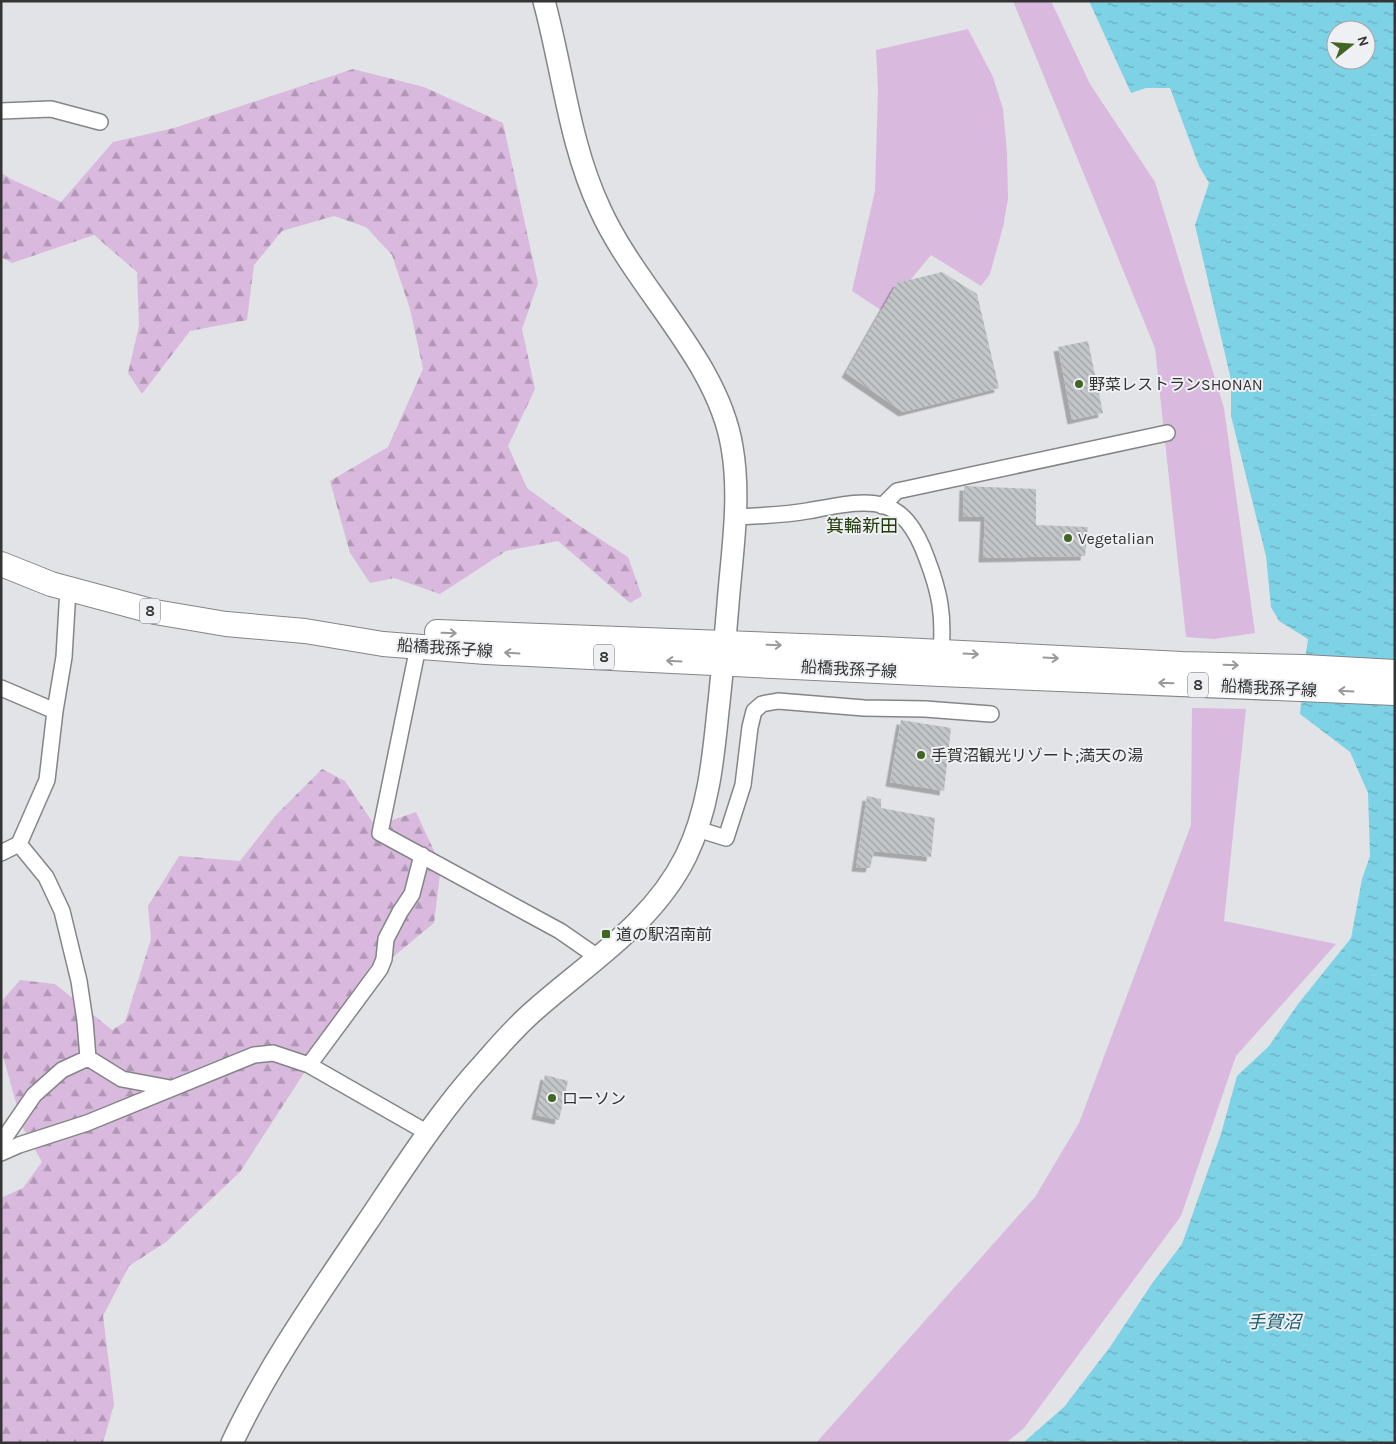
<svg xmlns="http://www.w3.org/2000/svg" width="1396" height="1444" viewBox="0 0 1396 1444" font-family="Karla,'Noto Sans JP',sans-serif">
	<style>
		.forest { fill: url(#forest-firs) }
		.green { fill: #d9b9de }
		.water { fill: url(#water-ripples); fill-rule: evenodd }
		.building { fill: url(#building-back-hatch); filter: url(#shadow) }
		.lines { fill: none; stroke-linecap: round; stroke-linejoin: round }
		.street-casing { stroke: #848588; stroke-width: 18 }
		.secondary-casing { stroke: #848588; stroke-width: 24 }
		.primary-casing { stroke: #848588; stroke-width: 26 }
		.street { stroke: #fff; stroke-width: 15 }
		.secondary { stroke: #fff; stroke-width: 21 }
		.primary { stroke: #fff; stroke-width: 24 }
		.oneway { stroke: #9a9a9a }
		.poi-dot { fill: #406621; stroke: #eff0f3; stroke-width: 2 }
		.labels { text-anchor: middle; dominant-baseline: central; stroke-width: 4; stroke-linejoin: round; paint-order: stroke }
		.shield { fill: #eff0f3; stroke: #6c6c6e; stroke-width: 1 }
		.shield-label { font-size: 15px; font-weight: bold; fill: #343435 }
		.poi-label { font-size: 16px; fill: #343435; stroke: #eff0f3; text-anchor: start }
		.street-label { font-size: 16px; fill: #343435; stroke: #eff0f3 }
		.neighbourhood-label { font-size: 18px; fill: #213a09; stroke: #eff0f3 }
		.water-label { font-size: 18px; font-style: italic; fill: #175d6b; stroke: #eff0f3 }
	</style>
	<defs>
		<pattern id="forest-firs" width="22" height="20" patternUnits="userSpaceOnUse" patternTransform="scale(1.25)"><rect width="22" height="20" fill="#d9b9de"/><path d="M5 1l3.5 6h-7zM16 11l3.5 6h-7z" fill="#b197b5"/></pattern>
		<pattern id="water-ripples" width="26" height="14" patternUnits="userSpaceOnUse" patternTransform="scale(1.25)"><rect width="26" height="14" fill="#7ed2e6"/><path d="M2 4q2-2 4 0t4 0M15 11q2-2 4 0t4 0" fill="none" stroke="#68abbb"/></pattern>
		<pattern id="building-back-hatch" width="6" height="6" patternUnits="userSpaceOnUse" patternTransform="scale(1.25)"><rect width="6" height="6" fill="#c3c6c8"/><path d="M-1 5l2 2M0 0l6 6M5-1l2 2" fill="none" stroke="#9fa2a3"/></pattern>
		<filter id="shadow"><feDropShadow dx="-4.5" dy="4.5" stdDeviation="0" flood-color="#0004"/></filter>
	</defs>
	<rect width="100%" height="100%" fill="#e2e3e6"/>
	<path class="forest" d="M 353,69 L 424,87 L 503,123 L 538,283 L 522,329 L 535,389 L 508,446 L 527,488 L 572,521 L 628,557 L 642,596 L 630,603 L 558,541 L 506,551 L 440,594 L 394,578 L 370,583 L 350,553 L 330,481 L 388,447 L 423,369 L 410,309 L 392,255 L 366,227 L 334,216 L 282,231 L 254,265 L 247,320 L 190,331 L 142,394 L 128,373 L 139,326 L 137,272 L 94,235 L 12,263 L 1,257 L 1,173 L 11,179 L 61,202 L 113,142 L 174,128 Z
		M 322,769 L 345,781 L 375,826 L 416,812 L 441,866 L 434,923 L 393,957 L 370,971 L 240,1172 L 166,1242 L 129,1266 L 103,1316 L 114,1404 L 103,1443 L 1,1443 L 1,1198 L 23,1188 L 42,1162 L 23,1128 L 1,1049 L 2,1001 L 20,980 L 55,984 L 112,1030 L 125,1022 L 151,939 L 148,906 L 179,856 L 240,861 L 276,815 Z"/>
	<path class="green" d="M 1013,1 L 1051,1 L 1090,84 L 1155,182 L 1224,408 L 1255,633 L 1214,639 L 1186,637 L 1155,348 Z
		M 968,29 L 993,77 L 1003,109 L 1007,153 L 1008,199 L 1003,227 L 990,274 L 981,286 L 931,255 L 884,312 L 852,291 L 875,191 L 878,89 L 876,50 Z
		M 1192,708 L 1246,709 L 1224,921 L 1336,944 L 1236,1056 L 1181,1216 L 1024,1428 L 1006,1443 L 816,1443 L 1035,1197 L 1079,1123 L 1191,825 Z"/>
	<path class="water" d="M 1089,1 L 1395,1 L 1395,1443 L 1023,1443 L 1064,1407 L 1110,1347 L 1153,1282 L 1182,1244 L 1221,1134 L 1237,1076 L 1269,1046 L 1298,1004 L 1351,938 L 1362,879 L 1370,856 L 1368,793 L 1350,752 L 1300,714 L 1304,667 L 1308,639 L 1279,621 L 1271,607 L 1266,556 L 1231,416 L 1231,380 L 1195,225 L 1209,183 L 1199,166 L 1170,88 L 1146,88 L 1131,93 ZM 1336,30 L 1366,30 L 1366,60 L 1336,60 Z"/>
	<path class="building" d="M 942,272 L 977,294 L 999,388 L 903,412 L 846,373 L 897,283 Z
		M 1088,341 L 1103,413 L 1072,420 L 1058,347 Z
		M 964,486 L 1036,489 L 1036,525 L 1088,527 L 1085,556 L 983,558 L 985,517 L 963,517 Z
		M 901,720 L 951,728 L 944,791 L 890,782 Z
		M 867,796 L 881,799 L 881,808 L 935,818 L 931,857 L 874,851 L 870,868 L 856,867 Z
		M 545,1075 L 568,1081 L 559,1120 L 536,1115 Z"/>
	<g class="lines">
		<defs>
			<path id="street" d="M 1,111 L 51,109 L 100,122
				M 882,506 L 897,491 L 1167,433
				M 735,517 C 759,516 784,515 807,511 C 868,500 902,489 927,559 C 940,593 944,615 941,652
				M 418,647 L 380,833 L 560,931 L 599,958
				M 1,688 L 55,711
				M 697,829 L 726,838 L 743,785 L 750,727 L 754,711 L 762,704 L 778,701 L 864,708 L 925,709 L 991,714
				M 19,844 L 46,877 L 62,911 L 79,981 L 85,1021 L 88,1058
				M 1,853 L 19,844 L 47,780 L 55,711 L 64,657 L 68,589
				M 309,1065 L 380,969 L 384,959 L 386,939 L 400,912 L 412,894 L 422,855
				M 1,1143 L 34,1095 L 62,1070 L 88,1058 L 122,1079 L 170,1088
				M 1,1153 L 19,1145 L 87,1123 L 254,1055 L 273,1053 L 309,1065 L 428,1133"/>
			<path id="secondary" d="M 232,1443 C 268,1366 319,1294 366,1224 C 403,1169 439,1112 484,1063 C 500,1045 517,1025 536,1009 C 589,962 653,923 686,856 C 708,811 713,761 718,711 C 722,676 725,640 728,604 C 732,552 741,498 732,447 C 718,360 636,289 600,209 C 569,143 563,71 544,1"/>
			<path id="primary" d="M 1,564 L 51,584 L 155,612 L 226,624 L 305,631 L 383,644 L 486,652 L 940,674 L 1395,693
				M 437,632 L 881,649 L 1182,664 L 1304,667 L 1395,672"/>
		</defs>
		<use href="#street" class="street-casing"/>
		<use href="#secondary" class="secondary-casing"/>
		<use href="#primary" class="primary-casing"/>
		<use href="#street" class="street"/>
		<use href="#secondary" class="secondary"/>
		<use href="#primary" class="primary"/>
	</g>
	<defs><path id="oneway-shaft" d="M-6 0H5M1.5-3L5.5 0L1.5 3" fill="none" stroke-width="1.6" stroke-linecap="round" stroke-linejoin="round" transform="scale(1.25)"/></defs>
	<g class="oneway">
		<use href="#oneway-shaft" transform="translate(449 633) rotate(2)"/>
		<use href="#oneway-shaft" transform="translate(774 645) rotate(2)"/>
		<use href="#oneway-shaft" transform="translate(512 653) rotate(-177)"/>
		<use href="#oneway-shaft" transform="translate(971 654) rotate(3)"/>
		<use href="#oneway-shaft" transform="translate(1051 658) rotate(3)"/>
		<use href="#oneway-shaft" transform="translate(674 661) rotate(-177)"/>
		<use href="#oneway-shaft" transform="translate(1231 665) rotate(2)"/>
		<use href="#oneway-shaft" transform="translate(1166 683) rotate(-178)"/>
		<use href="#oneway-shaft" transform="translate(1346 691) rotate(-177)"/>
	</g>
	<g class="poi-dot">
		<circle cx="1079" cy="384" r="5"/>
		<circle cx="1068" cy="538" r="5"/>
		<circle cx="921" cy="755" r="5"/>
		<rect x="601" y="929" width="10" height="10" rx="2.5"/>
		<circle cx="552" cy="1098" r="5"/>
	</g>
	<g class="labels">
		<g class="shield">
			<rect x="140" y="598.5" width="20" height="25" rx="4"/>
			<rect x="594" y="644.5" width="20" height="25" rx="4"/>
			<rect x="1188" y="672.5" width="20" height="25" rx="4"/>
		</g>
		<g class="shield-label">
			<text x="150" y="611">8</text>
			<text x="604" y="657">8</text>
			<text x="1198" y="685">8</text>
		</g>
		<g class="poi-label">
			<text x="1089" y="384">野菜レストランSHONAN</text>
			<text x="1078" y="538">Vegetalian</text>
			<text x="931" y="755">手賀沼観光リゾート;満天の湯</text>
			<text x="616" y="934">道の駅沼南前</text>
			<text x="562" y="1098">ローソン</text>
		</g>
		<g class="street-label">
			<text transform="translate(445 648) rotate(4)">船橋我孫子線</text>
			<text transform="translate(849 669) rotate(3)">船橋我孫子線</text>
			<text transform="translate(1269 688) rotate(3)">船橋我孫子線</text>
		</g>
		<g class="neighbourhood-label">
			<text x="862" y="526">箕輪新田</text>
		</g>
		<g class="water-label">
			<text x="1274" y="1322">手賀沼</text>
		</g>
	</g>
	<rect width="1396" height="1444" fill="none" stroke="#343435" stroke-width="5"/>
	<g transform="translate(1351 45) rotate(73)"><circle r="24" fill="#eff0f3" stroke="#a4a5a7"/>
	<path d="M0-4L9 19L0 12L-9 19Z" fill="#406621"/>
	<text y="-8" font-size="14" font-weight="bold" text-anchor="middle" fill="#343435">N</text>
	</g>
</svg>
